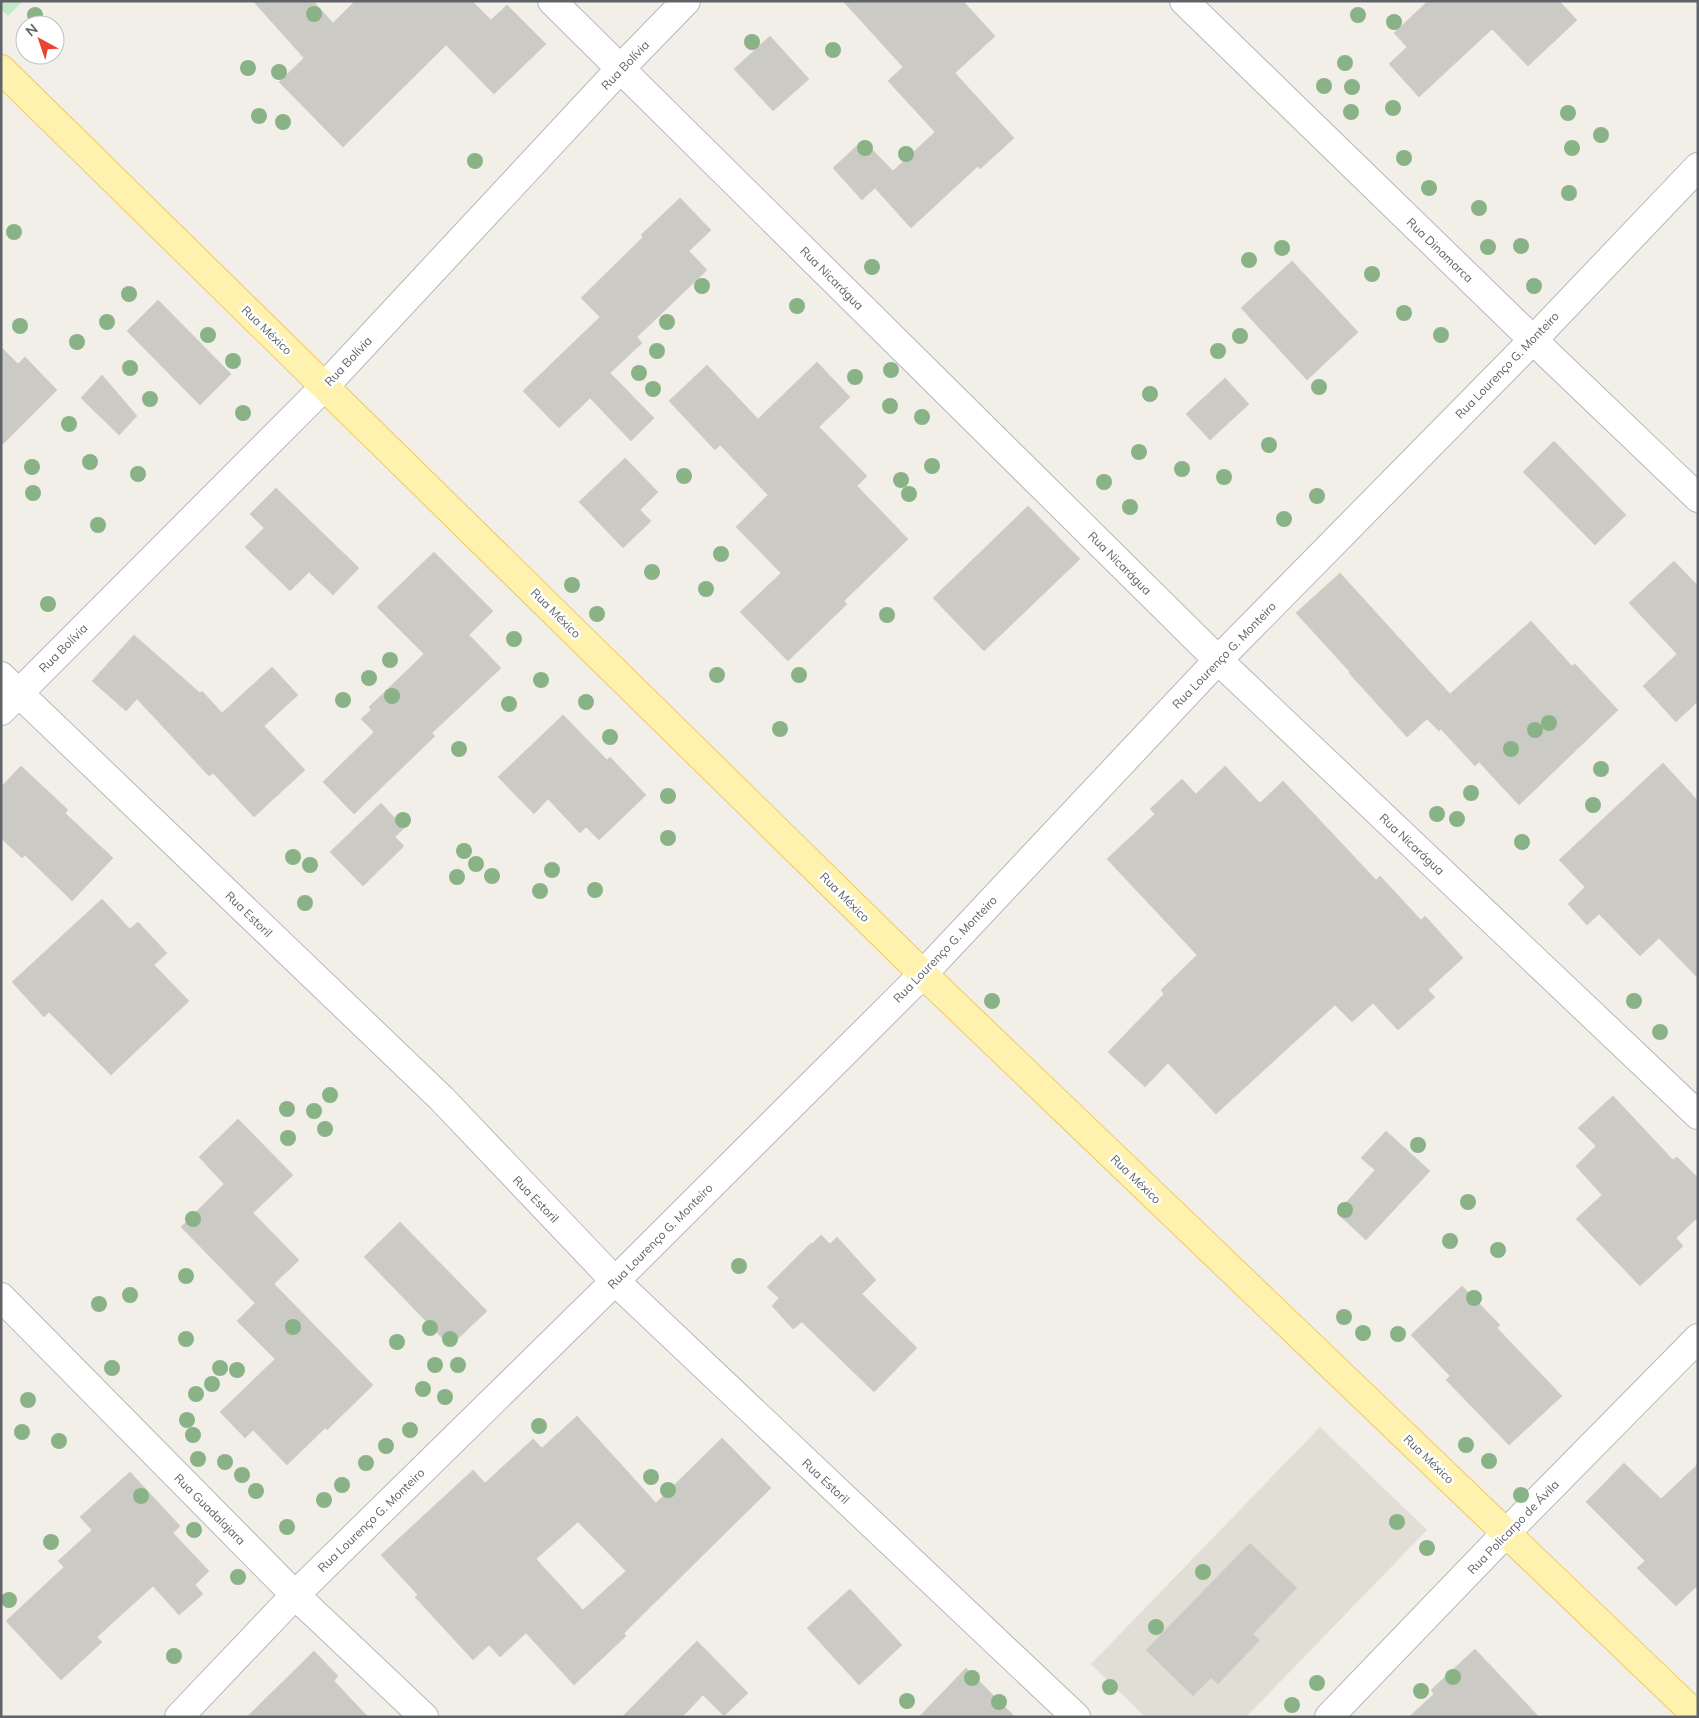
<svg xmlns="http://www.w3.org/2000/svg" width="1699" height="1718" viewBox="0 0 1699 1718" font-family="Mulish,sans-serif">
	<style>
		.education { fill: #e1ded6 }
		.green { fill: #c5e8c5 }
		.building { fill: #cccac5; stroke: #d6d1c6; fill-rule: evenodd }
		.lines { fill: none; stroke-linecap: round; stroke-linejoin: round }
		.minor-casing { stroke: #b5b8bc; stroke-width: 30 }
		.primary-casing { stroke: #f2c960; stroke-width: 30 }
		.minor { stroke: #fff; stroke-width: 28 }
		.primary { stroke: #fff2af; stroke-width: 28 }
		.tree { fill: #89b387 }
		.labels { text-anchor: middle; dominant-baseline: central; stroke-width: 5; stroke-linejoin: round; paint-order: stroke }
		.street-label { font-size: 12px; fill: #5f6368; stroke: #fff }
	</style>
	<rect width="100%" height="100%" fill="#f1efe8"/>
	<path class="education" d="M 1320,1427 L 1427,1530 L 1246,1717 L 1145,1717 L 1091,1664 Z"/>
	<path class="green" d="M 1,1 L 23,1 L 8,16 L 1,9 Z"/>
	<path class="building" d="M 253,1 L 313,1 L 333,23 L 355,1 L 472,1 L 491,20 L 507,5 L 546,44 L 494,94 L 446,45 L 343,147 L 279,82 L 304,58 Z
		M 843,1 L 963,1 L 995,36 L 955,73 L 1014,138 L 980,169 L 978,166 L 911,228 L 875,188 L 878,185 L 862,200 L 833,168 L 863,140 L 893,171 L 935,132 L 888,81 L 903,67 Z
		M 1428,1 L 1559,1 L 1577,20 L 1528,66 L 1492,29 L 1419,97 L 1389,64 L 1407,47 L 1394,33 Z
		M 770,36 L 809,79 L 773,111 L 734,69 Z
		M 680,198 L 711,230 L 689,251 L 707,270 L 637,337 L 642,343 L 610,373 L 654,418 L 631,441 L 590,398 L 559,428 L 523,391 L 600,317 L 581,298 L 643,237 L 641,235 Z
		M 1292,261 L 1358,332 L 1307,380 L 1241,308 Z
		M 158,300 L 231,374 L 200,405 L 127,331 Z
		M 1,347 L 18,364 L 25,357 L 57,390 L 1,446 Z
		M 817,362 L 850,397 L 819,427 L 867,476 L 857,486 L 908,539 L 844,601 L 847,604 L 788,661 L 740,612 L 781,573 L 736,527 L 768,495 L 720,445 L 715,450 L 669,401 L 707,365 L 758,419 Z
		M 102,375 L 137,416 L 119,435 L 81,398 Z
		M 1225,378 L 1249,404 L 1210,440 L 1186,414 Z
		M 1554,441 L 1626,515 L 1595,545 L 1523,472 Z
		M 625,458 L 658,492 L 640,510 L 651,521 L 623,548 L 579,502 Z
		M 276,488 L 359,568 L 333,595 L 309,572 L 290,591 L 245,547 L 264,528 L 250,514 Z
		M 1028,506 L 1080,559 L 984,651 L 933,598 Z
		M 434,552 L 493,611 L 469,635 L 501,668 L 432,733 L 435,736 L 354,814 L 323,782 L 374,732 L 361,719 L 371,710 L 369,707 L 424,654 L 377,607 Z
		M 1674,561 L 1698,586 L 1698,701 L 1676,722 L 1643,686 L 1677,654 L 1629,603 Z
		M 1340,573 L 1450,694 L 1531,621 L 1572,666 L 1575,664 L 1618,710 L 1519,805 L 1479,762 L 1475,766 L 1441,729 L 1439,731 L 1427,719 L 1407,737 L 1349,673 L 1350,672 L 1296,613 Z
		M 134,635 L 200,693 L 202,691 L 222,713 L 272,667 L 298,695 L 264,726 L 305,770 L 254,817 L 213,773 L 209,776 L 137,699 L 126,711 L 92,681 Z
		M 563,715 L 607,760 L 610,757 L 646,795 L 599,840 L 586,827 L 580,833 L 548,799 L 534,814 L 498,777 Z
		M 1663,763 L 1698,801 L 1698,978 L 1659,938 L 1640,956 L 1599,914 L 1587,925 L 1568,904 L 1585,887 L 1559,860 Z
		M 21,766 L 68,810 L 65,813 L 113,858 L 72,901 L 25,855 L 22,858 L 1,838 L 1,787 Z
		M 1225,766 L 1260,803 L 1283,781 L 1376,880 L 1380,876 L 1421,920 L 1425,916 L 1463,958 L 1428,990 L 1435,997 L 1398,1030 L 1373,1003 L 1352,1022 L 1335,1005 L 1216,1114 L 1168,1063 L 1145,1087 L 1108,1052 L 1164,994 L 1161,990 L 1197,955 L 1107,859 L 1155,814 L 1150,809 L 1182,779 L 1196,794 Z
		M 381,803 L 404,828 L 395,837 L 404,846 L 363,886 L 330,852 Z
		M 102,899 L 130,929 L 138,922 L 167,953 L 154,965 L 189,1001 L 111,1075 L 49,1012 L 44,1017 L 12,982 Z
		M 1613,1096 L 1673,1160 L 1677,1157 L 1698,1178 L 1698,1217 L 1676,1238 L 1683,1246 L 1640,1286 L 1576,1219 L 1602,1195 L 1576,1166 L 1596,1146 L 1578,1128 Z
		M 238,1119 L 293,1175 L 253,1213 L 299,1260 L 274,1284 L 373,1385 L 327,1430 L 325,1428 L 287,1465 L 253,1430 L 245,1438 L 220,1412 L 275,1359 L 237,1321 L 255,1303 L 181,1227 L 224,1184 L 199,1157 Z
		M 1386,1131 L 1430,1171 L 1366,1240 L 1337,1213 L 1375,1170 L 1361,1158 Z
		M 400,1222 L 487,1311 L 450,1346 L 364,1257 Z
		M 821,1235 L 830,1244 L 837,1237 L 876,1280 L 862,1294 L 917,1348 L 874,1392 L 802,1322 L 793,1329 L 772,1306 L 779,1298 L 767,1287 L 811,1243 L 812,1244 Z
		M 1462,1286 L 1500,1325 L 1497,1328 L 1562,1396 L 1509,1445 L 1446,1380 L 1450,1376 L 1411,1335 Z
		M 577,1416 L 656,1503 L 722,1438 L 771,1488 L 624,1633 L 626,1636 L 574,1685 L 526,1633 L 500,1657 L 489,1645 L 473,1660 L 415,1597 L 418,1595 L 381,1555 L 473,1470 L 485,1483 L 533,1439 L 542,1448 ZM 578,1522 L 626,1571 L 583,1610 L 536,1559 Z
		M 1624,1463 L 1661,1499 L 1698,1464 L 1698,1585 L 1676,1606 L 1637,1568 L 1645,1561 L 1586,1502 Z
		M 130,1472 L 180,1526 L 173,1533 L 209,1571 L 195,1585 L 203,1594 L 179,1615 L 153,1586 L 97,1637 L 102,1642 L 61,1680 L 6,1621 L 64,1567 L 58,1561 L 92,1530 L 80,1517 Z
		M 1250,1543 L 1297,1588 L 1253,1634 L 1260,1640 L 1218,1684 L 1211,1678 L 1193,1696 L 1146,1650 Z
		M 850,1589 L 902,1645 L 859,1685 L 807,1628 Z
		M 697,1641 L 748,1693 L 724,1716 L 703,1695 L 682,1717 L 622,1717 Z
		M 1475,1649 L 1539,1717 L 1409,1717 L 1434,1694 L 1431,1690 Z
		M 314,1651 L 338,1676 L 334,1681 L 368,1717 L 247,1717 Z
		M 966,1668 L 1015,1717 L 919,1717 Z"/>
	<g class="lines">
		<defs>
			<path id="minor" d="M 552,1 L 1218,660 L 1698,1115
				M 1184,1 L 1533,340 L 1698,498
				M 1,676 L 442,1099 L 615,1281 L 1076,1717
				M 1,711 L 325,386 L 620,69 L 686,1
				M 1,1297 L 295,1595 L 424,1717
				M 179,1717 L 295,1595 L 615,1281 L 923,974 L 1218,660 L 1533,340 L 1698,167
				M 1329,1717 L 1506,1533 L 1698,1338"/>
			<path id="primary" d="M 1,69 L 923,974 L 1698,1717"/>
		</defs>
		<use href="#minor" class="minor-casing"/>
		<use href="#primary" class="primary-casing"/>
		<use href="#minor" class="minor"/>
		<use href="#primary" class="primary"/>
	</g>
	<g class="tree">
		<circle cx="314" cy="14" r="8"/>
		<circle cx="35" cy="15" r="8"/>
		<circle cx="1358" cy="15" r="8"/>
		<circle cx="1394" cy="22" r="8"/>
		<circle cx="752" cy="42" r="8"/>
		<circle cx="833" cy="50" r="8"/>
		<circle cx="1345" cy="63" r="8"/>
		<circle cx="248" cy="68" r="8"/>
		<circle cx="279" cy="72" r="8"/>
		<circle cx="1324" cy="86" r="8"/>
		<circle cx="1352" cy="87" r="8"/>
		<circle cx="1393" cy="108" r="8"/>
		<circle cx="1351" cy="112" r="8"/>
		<circle cx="1568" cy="113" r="8"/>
		<circle cx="259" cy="116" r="8"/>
		<circle cx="283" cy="122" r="8"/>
		<circle cx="1601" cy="135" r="8"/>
		<circle cx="865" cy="148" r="8"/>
		<circle cx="1572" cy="148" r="8"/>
		<circle cx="906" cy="154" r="8"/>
		<circle cx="1404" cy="158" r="8"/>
		<circle cx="475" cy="161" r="8"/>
		<circle cx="1429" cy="188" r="8"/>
		<circle cx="1569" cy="193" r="8"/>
		<circle cx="1479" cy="208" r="8"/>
		<circle cx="14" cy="232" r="8"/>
		<circle cx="1521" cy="246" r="8"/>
		<circle cx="1488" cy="247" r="8"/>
		<circle cx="1282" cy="248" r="8"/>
		<circle cx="1249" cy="260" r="8"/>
		<circle cx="872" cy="267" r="8"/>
		<circle cx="1372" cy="274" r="8"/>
		<circle cx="702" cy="286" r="8"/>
		<circle cx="1534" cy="286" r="8"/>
		<circle cx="129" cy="294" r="8"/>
		<circle cx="797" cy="306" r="8"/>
		<circle cx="1404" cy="313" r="8"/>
		<circle cx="107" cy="322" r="8"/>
		<circle cx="667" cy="322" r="8"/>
		<circle cx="20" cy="326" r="8"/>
		<circle cx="208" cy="335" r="8"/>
		<circle cx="1441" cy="335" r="8"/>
		<circle cx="1240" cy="336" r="8"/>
		<circle cx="77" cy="342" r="8"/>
		<circle cx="657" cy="351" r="8"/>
		<circle cx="1218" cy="351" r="8"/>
		<circle cx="233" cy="361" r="8"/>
		<circle cx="130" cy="368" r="8"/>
		<circle cx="891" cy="370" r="8"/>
		<circle cx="639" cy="373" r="8"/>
		<circle cx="855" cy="377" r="8"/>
		<circle cx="1319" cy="387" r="8"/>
		<circle cx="653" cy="389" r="8"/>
		<circle cx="1150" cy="394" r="8"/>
		<circle cx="150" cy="399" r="8"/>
		<circle cx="890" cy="406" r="8"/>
		<circle cx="243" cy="413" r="8"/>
		<circle cx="922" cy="417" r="8"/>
		<circle cx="69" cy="424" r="8"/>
		<circle cx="1269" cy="445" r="8"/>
		<circle cx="1139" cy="452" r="8"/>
		<circle cx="90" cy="462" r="8"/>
		<circle cx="932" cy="466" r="8"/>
		<circle cx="32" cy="467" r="8"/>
		<circle cx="1182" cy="469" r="8"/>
		<circle cx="138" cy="474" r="8"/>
		<circle cx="684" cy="476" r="8"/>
		<circle cx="1224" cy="477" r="8"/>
		<circle cx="901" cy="480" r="8"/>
		<circle cx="1104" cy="482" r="8"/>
		<circle cx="33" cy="493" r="8"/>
		<circle cx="909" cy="494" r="8"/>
		<circle cx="1317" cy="496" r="8"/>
		<circle cx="1130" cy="507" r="8"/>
		<circle cx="1284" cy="519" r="8"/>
		<circle cx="98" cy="525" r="8"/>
		<circle cx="721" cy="554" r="8"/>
		<circle cx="652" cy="572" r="8"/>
		<circle cx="572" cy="585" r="8"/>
		<circle cx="706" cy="589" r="8"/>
		<circle cx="48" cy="604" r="8"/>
		<circle cx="597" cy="614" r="8"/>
		<circle cx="887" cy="615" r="8"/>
		<circle cx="514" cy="639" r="8"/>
		<circle cx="390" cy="660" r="8"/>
		<circle cx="717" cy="675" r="8"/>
		<circle cx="799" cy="675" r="8"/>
		<circle cx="369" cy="678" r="8"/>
		<circle cx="541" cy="680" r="8"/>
		<circle cx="392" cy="696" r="8"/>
		<circle cx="343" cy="700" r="8"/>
		<circle cx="586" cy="702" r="8"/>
		<circle cx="509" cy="704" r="8"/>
		<circle cx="1549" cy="723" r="8"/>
		<circle cx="780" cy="729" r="8"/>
		<circle cx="1535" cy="730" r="8"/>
		<circle cx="610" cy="737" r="8"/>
		<circle cx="459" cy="749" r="8"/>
		<circle cx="1511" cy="749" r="8"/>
		<circle cx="1601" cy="769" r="8"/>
		<circle cx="1471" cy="793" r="8"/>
		<circle cx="668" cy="796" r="8"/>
		<circle cx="1593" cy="805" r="8"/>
		<circle cx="1437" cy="814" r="8"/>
		<circle cx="1457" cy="819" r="8"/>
		<circle cx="403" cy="820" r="8"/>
		<circle cx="668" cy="838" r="8"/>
		<circle cx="1522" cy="842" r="8"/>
		<circle cx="464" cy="851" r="8"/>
		<circle cx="293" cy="857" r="8"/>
		<circle cx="476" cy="864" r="8"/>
		<circle cx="310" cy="865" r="8"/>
		<circle cx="552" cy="870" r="8"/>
		<circle cx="492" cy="876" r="8"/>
		<circle cx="457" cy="877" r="8"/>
		<circle cx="595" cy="890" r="8"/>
		<circle cx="540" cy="891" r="8"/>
		<circle cx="305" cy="903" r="8"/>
		<circle cx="992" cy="1001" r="8"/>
		<circle cx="1634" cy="1001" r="8"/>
		<circle cx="1660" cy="1032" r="8"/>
		<circle cx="330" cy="1095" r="8"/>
		<circle cx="287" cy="1109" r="8"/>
		<circle cx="314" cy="1111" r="8"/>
		<circle cx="325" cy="1129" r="8"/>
		<circle cx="288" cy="1138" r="8"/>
		<circle cx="1418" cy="1145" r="8"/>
		<circle cx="1468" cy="1202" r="8"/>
		<circle cx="1345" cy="1210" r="8"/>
		<circle cx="193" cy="1219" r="8"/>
		<circle cx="1450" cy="1241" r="8"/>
		<circle cx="1498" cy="1250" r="8"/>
		<circle cx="739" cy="1266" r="8"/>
		<circle cx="186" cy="1276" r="8"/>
		<circle cx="130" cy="1295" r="8"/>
		<circle cx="1474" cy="1298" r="8"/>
		<circle cx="99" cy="1304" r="8"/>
		<circle cx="1344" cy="1317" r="8"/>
		<circle cx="293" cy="1327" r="8"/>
		<circle cx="430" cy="1328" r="8"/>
		<circle cx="1363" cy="1333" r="8"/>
		<circle cx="1398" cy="1334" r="8"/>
		<circle cx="186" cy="1339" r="8"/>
		<circle cx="450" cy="1339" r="8"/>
		<circle cx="397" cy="1342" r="8"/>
		<circle cx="435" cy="1365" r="8"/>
		<circle cx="458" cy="1365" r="8"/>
		<circle cx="112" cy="1368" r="8"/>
		<circle cx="220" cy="1368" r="8"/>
		<circle cx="237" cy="1370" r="8"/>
		<circle cx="212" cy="1384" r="8"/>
		<circle cx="423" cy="1389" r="8"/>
		<circle cx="196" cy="1394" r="8"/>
		<circle cx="445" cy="1397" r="8"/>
		<circle cx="28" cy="1400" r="8"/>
		<circle cx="187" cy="1420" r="8"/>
		<circle cx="539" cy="1426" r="8"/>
		<circle cx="410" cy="1430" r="8"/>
		<circle cx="22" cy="1432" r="8"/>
		<circle cx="193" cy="1435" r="8"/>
		<circle cx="59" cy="1441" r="8"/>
		<circle cx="1466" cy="1445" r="8"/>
		<circle cx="386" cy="1446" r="8"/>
		<circle cx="198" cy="1459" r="8"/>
		<circle cx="1489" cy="1461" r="8"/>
		<circle cx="225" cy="1462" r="8"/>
		<circle cx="366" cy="1463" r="8"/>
		<circle cx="242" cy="1475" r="8"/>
		<circle cx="651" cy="1477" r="8"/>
		<circle cx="342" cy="1485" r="8"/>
		<circle cx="668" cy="1490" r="8"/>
		<circle cx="256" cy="1491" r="8"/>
		<circle cx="1521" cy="1495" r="8"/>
		<circle cx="141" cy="1496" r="8"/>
		<circle cx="324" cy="1500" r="8"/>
		<circle cx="1397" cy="1522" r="8"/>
		<circle cx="287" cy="1527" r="8"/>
		<circle cx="194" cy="1530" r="8"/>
		<circle cx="51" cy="1542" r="8"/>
		<circle cx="1427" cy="1548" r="8"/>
		<circle cx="1203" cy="1572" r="8"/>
		<circle cx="238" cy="1577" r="8"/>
		<circle cx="9" cy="1600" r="8"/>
		<circle cx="1156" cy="1627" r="8"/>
		<circle cx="174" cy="1656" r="8"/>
		<circle cx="1453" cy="1677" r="8"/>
		<circle cx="972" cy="1678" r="8"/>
		<circle cx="1317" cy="1683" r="8"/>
		<circle cx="1110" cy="1687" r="8"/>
		<circle cx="1421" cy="1691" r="8"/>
		<circle cx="907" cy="1701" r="8"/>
		<circle cx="999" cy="1702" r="8"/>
		<circle cx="1292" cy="1705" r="8"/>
	</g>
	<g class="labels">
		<g class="street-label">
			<text transform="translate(625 65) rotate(-46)">Rua Bolívia</text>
			<text transform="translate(1440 250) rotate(44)">Rua Dinamarca</text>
			<text transform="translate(832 278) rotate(45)">Rua Nicarágua</text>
			<text transform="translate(267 330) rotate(44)">Rua México</text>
			<text transform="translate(348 361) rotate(-47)">Rua Bolívia</text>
			<text transform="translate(1507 365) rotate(-46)">Rua Lourenço G. Monteiro</text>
			<text transform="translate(1120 563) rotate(45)">Rua Nicarágua</text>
			<text transform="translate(556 613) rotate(45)">Rua México</text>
			<text transform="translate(63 648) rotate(-45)">Rua Bolívia</text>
			<text transform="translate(1224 655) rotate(-46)">Rua Lourenço G. Monteiro</text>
			<text transform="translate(1412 844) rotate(43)">Rua Nicarágua</text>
			<text transform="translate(845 897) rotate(45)">Rua México</text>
			<text transform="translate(249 914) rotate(44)">Rua Estoril</text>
			<text transform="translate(945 949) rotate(-46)">Rua Lourenço G. Monteiro</text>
			<text transform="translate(1136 1179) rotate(44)">Rua México</text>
			<text transform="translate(536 1199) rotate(46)">Rua Estoril</text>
			<text transform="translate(660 1236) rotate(-45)">Rua Lourenço G. Monteiro</text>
			<text transform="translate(1429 1459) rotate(44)">Rua México</text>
			<text transform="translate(826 1481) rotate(43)">Rua Estoril</text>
			<text transform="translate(210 1509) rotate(45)">Rua Guadalajara</text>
			<text transform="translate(371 1520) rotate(-44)">Rua Lourenço G. Monteiro</text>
			<text transform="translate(1513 1527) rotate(-46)">Rua Policarpo de Ávila</text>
		</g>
	</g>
	<rect width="1699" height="1718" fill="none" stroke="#5f6368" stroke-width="5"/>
	<g transform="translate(40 40) rotate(320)"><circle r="24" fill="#ffffff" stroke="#bfc1c3"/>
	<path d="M0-4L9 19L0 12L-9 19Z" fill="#ea4335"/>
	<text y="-8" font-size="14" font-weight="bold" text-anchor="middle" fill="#5f6368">N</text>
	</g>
</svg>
